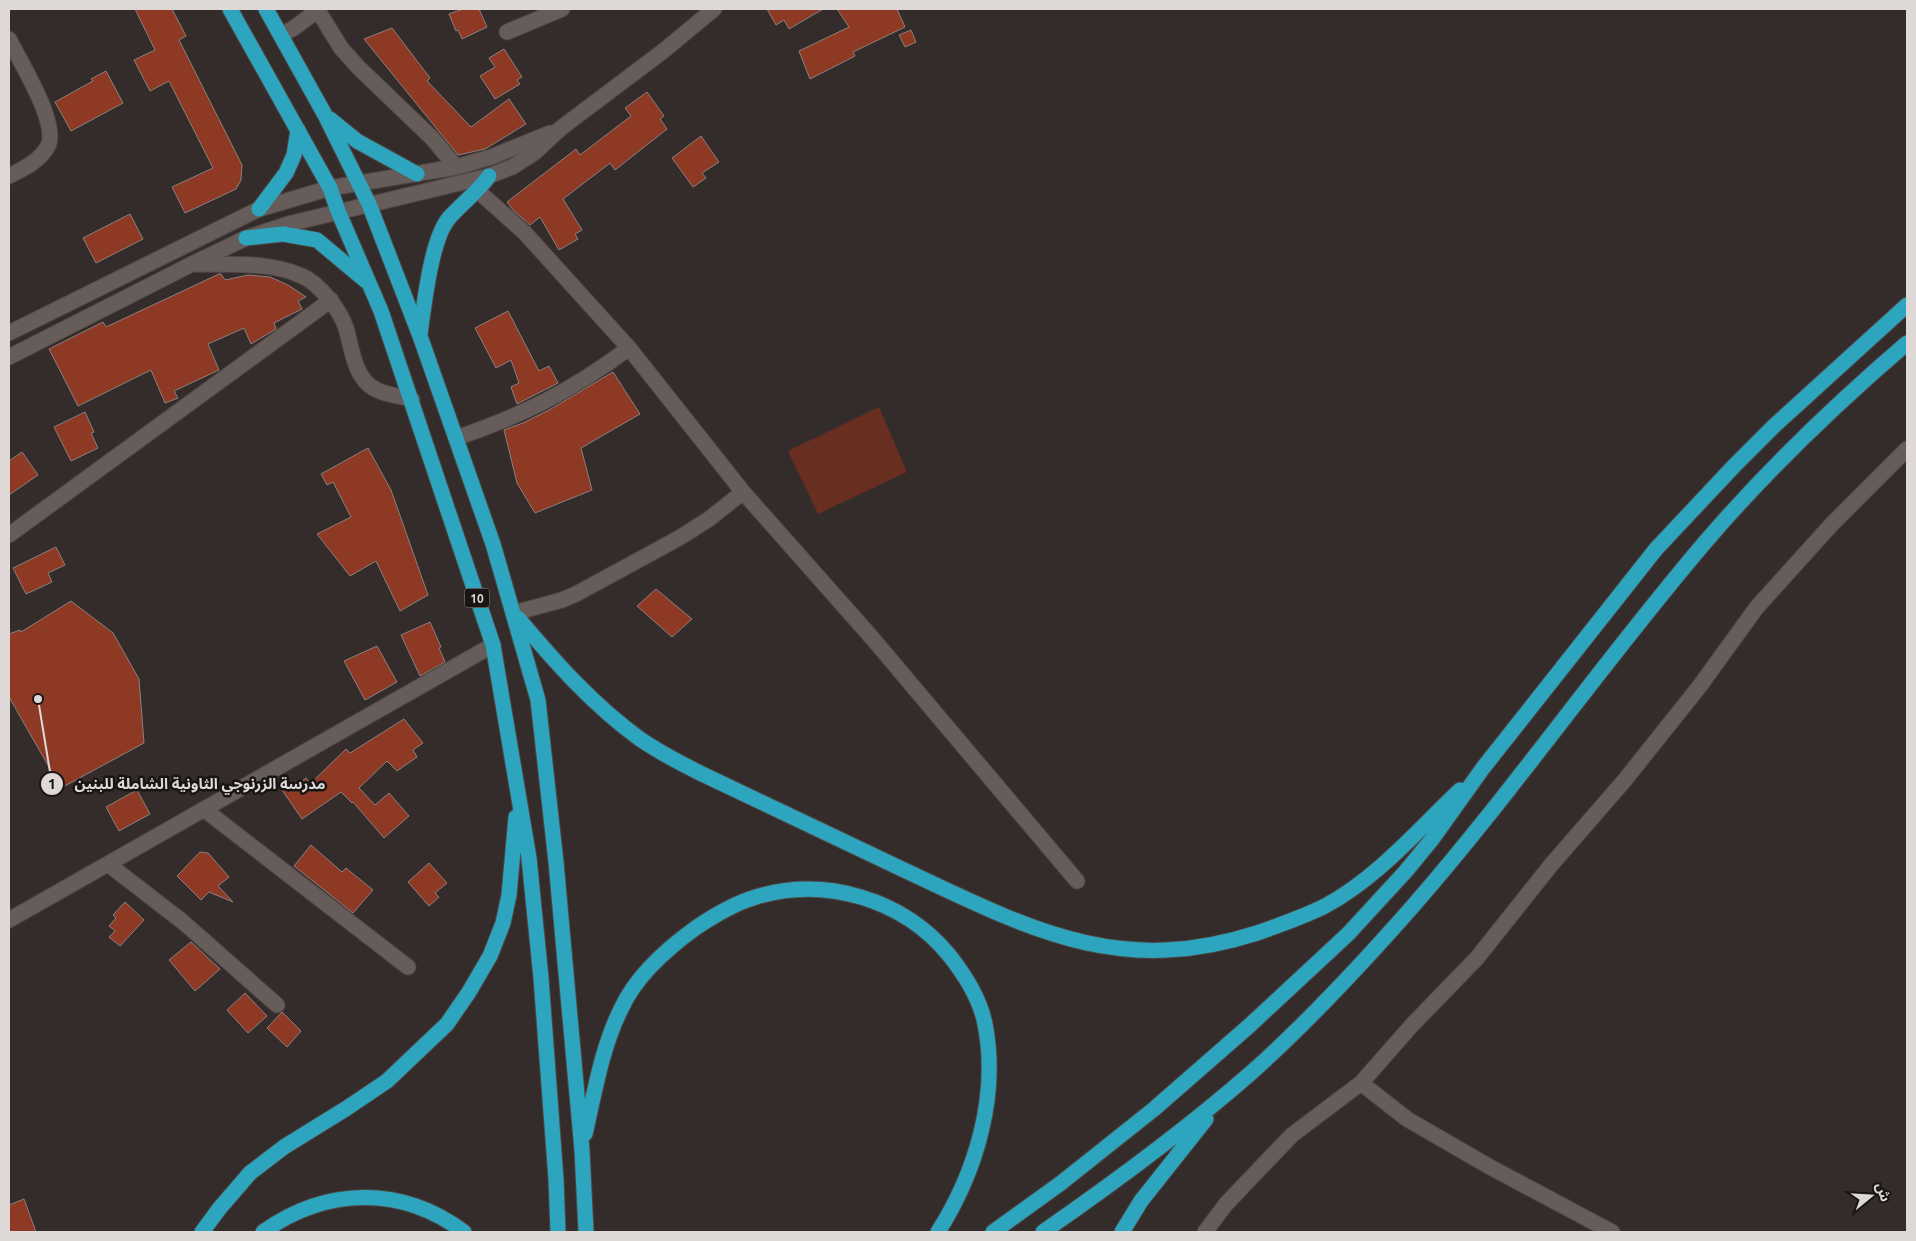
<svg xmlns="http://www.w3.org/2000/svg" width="1916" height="1241" viewBox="0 0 1916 1241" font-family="Ubuntu,'Noto Sans Arabic',sans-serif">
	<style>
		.green { fill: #682e20 }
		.building { fill: #8d3924; stroke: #8b817f }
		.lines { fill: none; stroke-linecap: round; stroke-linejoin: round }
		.street-casing { stroke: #4e4745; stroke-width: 17 }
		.secondary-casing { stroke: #4e4745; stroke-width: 17 }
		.highway-casing { stroke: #4e4745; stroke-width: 17 }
		.street { stroke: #665c5a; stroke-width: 15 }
		.secondary { stroke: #665c5a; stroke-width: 15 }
		.highway { stroke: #2da5be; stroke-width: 15 }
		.labels { text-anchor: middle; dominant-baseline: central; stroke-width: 5; stroke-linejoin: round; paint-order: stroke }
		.shield { fill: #191514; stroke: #a39e9c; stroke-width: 1 }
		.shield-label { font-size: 12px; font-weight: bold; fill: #ded8d7 }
		.leader { fill: none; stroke: #ded8d7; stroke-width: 2 }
		.callout-dot { fill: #ded8d7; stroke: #191514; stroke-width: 2 }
		.mark-label { font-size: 15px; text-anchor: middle; font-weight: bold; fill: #111 }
		.callout-label { font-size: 15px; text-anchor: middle; font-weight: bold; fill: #ded8d7; stroke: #191514; stroke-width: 5; stroke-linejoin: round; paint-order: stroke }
	</style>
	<rect width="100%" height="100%" fill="#342c2a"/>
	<path class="green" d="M 879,407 L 907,472 L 818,514 L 788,451 Z"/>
	<path class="building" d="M 135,9 L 172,9 L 186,36 L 179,40 L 242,165 L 241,180 L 236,189 L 185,213 L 172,187 L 213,168 L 169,81 L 150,91 L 134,60 L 155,50 Z
		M 463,9 L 479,9 L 487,27 L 462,39 L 458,30 L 456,31 L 449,14 Z
		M 767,9 L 823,9 L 789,29 L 784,20 L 776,25 Z
		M 837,9 L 897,9 L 905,27 L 853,52 L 855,56 L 810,79 L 799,51 L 849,27 Z
		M 392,28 L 430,78 L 427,81 L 471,127 L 509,99 L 526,124 L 485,149 L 458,155 L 364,39 Z
		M 911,30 L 916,42 L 905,47 L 899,35 Z
		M 504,49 L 522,77 L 517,80 L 520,84 L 495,99 L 480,76 L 495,67 L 489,58 Z
		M 106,71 L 123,103 L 71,131 L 55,102 L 93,81 L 91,79 Z
		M 647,92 L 664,116 L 660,119 L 667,129 L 615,170 L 610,163 L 563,199 L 582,230 L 575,234 L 578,239 L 559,250 L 540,217 L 530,225 L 513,210 L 507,202 L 576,149 L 580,155 L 631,116 L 625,108 Z
		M 701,136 L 719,162 L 702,173 L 706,178 L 693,187 L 672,158 Z
		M 130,214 L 143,239 L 96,263 L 83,238 Z
		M 219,274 L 221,274 L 225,280 L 248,275 L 270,277 L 288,285 L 306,297 L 298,301 L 302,309 L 274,323 L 276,329 L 251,344 L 244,328 L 208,344 L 219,370 L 174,391 L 178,398 L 165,403 L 151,370 L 78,406 L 49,349 L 103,322 L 106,327 Z
		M 508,311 L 539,371 L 549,366 L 558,383 L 517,404 L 511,387 L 519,383 L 511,360 L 496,368 L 475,328 Z
		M 613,372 L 640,414 L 581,448 L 592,490 L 535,513 L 517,483 L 504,430 L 523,423 L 551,409 Z
		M 85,412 L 94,432 L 91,433 L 98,448 L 71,461 L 54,427 Z
		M 368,448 L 391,490 L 428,595 L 400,611 L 376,561 L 350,576 L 317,534 L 351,517 L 333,482 L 327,485 L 321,474 Z
		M 22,452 L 38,475 L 9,495 L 9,461 Z
		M 56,547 L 65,565 L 48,573 L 52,582 L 26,594 L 13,568 Z
		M 656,589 L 692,619 L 672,637 L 637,606 Z
		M 71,601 L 113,633 L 139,679 L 144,743 L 61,788 L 9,697 L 9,634 L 20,630 L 21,632 Z
		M 430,622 L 441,647 L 439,648 L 445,662 L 420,676 L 401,635 Z
		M 377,646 L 397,682 L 365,700 L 344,661 Z
		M 404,719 L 423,743 L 413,750 L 417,757 L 397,771 L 387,761 L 359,788 L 375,805 L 389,793 L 409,816 L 384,838 L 353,802 L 352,803 L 341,792 L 302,819 L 282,790 L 296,781 L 298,784 L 306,778 L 310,784 L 346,749 L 350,753 Z
		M 137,790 L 150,814 L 119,831 L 106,807 Z
		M 311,845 L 342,872 L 346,868 L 373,890 L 353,913 L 294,866 Z
		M 200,852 L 208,853 L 229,877 L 218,886 L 233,902 L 209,892 L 201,900 L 177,876 Z
		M 429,863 L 447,883 L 435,893 L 439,897 L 429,906 L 408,882 Z
		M 125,902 L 144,920 L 120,946 L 109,937 L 115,931 L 109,926 L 116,918 L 113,915 Z
		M 191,942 L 220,969 L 195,991 L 169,960 Z
		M 245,993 L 267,1016 L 248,1033 L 227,1010 Z
		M 282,1012 L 301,1031 L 287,1047 L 267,1028 Z
		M 24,1199 L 36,1232 L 9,1232 L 9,1205 Z"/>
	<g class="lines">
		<defs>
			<path id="street" d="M 317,9 L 341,48 L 359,68 L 432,138 L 456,167
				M 507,32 L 562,9
				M 281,35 L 294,28 L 318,10
				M 9,39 C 20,62 59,123 48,146 C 40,161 23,169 9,176
				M 478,191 L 524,232 L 629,348 L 743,492 L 873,639 L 1077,881
				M 192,264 C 227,265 270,261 302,276 C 320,284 340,310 346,328 C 352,348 354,378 375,389 C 385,395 400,396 412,399
				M 456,438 C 522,416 573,390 629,348
				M 9,535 L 331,300
				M 514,613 L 562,600 L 576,594 L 679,538 L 709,519 L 743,492
				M 205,810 L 408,967
				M 108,864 L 183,922 L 277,1005
				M 9,920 L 493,645
				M 1361,1083 L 1407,1119 L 1490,1167 L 1612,1232
				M 1205,1232 L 1226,1204 L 1292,1135 L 1361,1083 L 1412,1025 L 1477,958 L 1551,865 L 1624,781 L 1699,687 L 1757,607 L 1832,524 L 1907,449"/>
			<path id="secondary" d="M 9,333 L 259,209 L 330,188 L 456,167 L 491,157 L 550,133
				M 9,357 L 192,264 L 246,238 L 288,224 L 489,176 L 512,167 L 534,153 L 561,128 L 662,52 L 714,9"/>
			<path id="highway" d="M 230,9 L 330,188 L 338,211 L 381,311 L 493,645 L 529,858 L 541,978 L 556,1179 L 558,1232
				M 266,9 L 325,115 L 369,204 L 420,336 L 493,544 L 538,700 L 556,862 L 582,1150 L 586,1232
				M 330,119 L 357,141 L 417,174
				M 259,209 L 286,173 L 294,155 L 298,130
				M 246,238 L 283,234 L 317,240 L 366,281
				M 420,334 C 424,306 431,239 449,218 C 462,203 477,193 489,176
				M 518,618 C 555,662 593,705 640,739 C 659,752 680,763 700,773 C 768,806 836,838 904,870 C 1028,928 1118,978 1257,933 C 1280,925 1303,917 1325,906 C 1377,878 1418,830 1460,790
				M 585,1134 C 595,1091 602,1046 622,1007 C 637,975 669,947 697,927 C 715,915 735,903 756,897 C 825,876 903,899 949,955 C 965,975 980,999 985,1024 C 999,1096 976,1172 938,1232
				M 202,1232 L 219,1209 L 250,1173 L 284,1147 L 347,1108 L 387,1081 L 447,1024 L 469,992 L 490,956 L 503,923 L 509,895 L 516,817
				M 263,1232 C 326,1187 401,1185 464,1232
				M 993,1232 L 1061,1183 L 1154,1109 L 1249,1026 L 1348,934 L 1406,871 L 1433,838 L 1483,768 L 1656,549 L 1734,466 L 1774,426 L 1907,305
				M 1043,1232 C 1115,1182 1186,1130 1252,1072 C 1309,1021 1362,964 1413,906 C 1516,788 1605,659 1707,540 C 1768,469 1836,404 1907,343
				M 1122,1232 L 1141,1201 L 1206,1119"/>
		</defs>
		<use href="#street" class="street-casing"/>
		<use href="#secondary" class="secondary-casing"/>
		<use href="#highway" class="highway-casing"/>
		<use href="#street" class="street"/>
		<use href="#secondary" class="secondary"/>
		<use href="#highway" class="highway"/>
	</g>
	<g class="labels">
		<rect class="shield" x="464.5" y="588.5" width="25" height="19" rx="4"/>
		<g class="shield-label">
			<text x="477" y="598">10</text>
		</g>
	</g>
	<path class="leader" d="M38 699L52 784"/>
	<g class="callout-dot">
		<circle cx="38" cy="699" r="5"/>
		<circle cx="52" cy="784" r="12"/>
	</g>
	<g class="mark-label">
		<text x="52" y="789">1</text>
	</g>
	<g class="callout-label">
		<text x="200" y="789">مدرسة الزرنوجي الثاونية الشاملة للبنين</text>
	</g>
	<rect width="1916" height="1241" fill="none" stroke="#ded8d7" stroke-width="20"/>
	<g transform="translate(1871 1196) rotate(72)" stroke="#191514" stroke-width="4" paint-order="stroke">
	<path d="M0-4L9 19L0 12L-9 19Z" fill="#ded8d7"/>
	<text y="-8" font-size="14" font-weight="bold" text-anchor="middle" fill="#ded8d7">ش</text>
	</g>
</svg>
